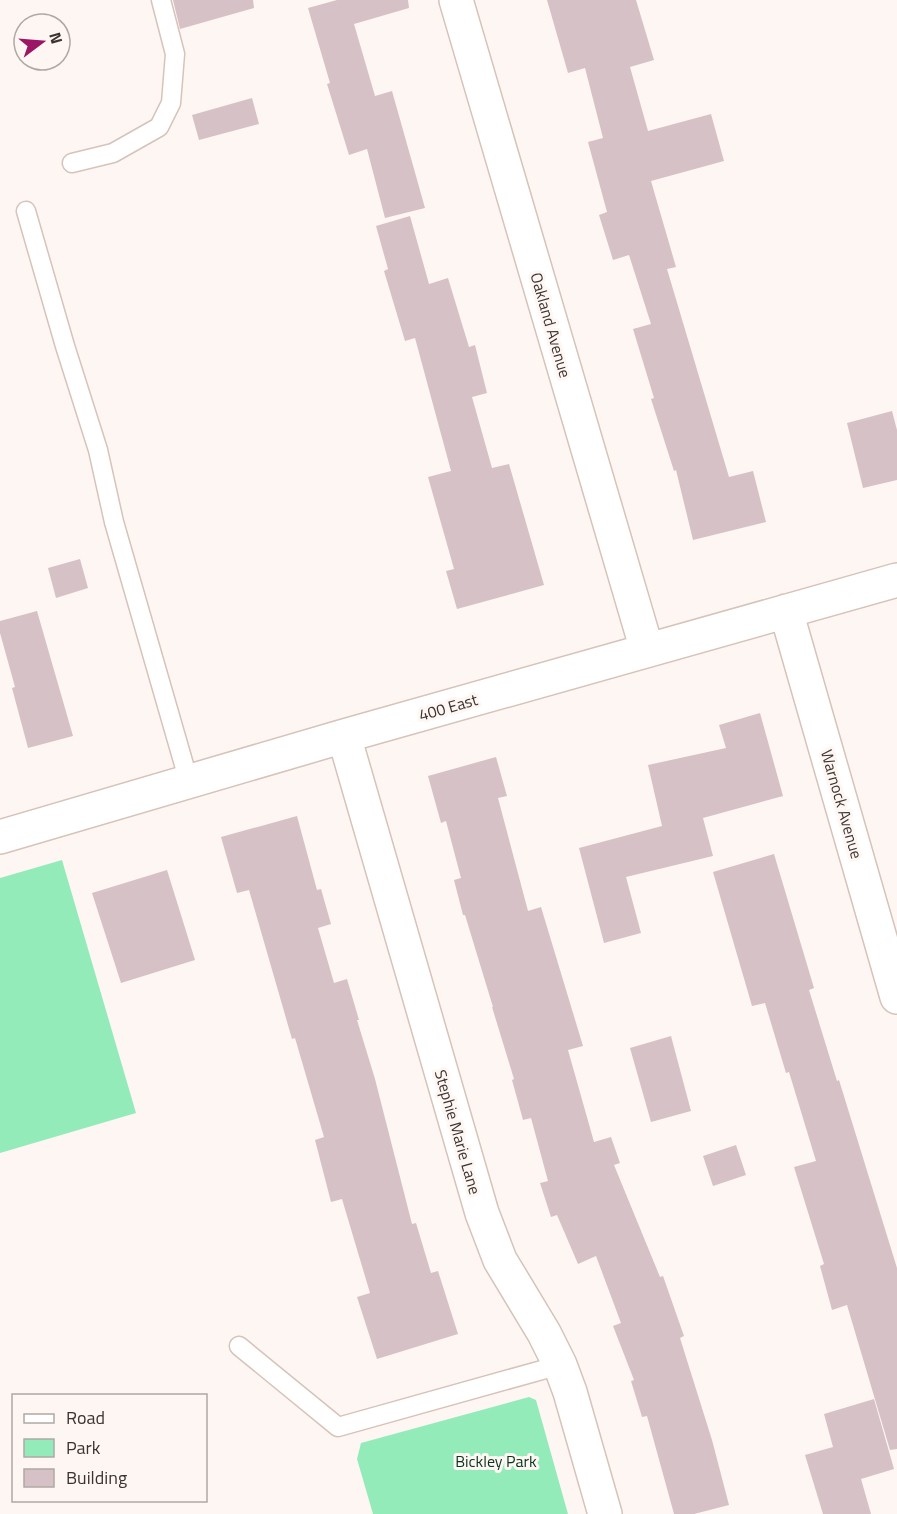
<svg xmlns="http://www.w3.org/2000/svg" width="897" height="1514" viewBox="0 0 897 1514" font-family="'Titillium Web',sans-serif">
	<style>
		.green { fill: #94ebba }
		.building { fill: #d6c1c7 }
		.lines { fill: none; stroke-linecap: round; stroke-linejoin: round }
		.lane-casing { stroke: #d6c3ba; stroke-width: 21 }
		.street-casing { stroke: #d6c3ba; stroke-width: 36 }
		.lane { stroke: #fff; stroke-width: 18 }
		.street { stroke: #fff; stroke-width: 33 }
		.labels { text-anchor: middle; dominant-baseline: central; stroke-width: 6; stroke-linejoin: round; paint-order: stroke }
		.street-label { font-size: 16px; fill: #3b3330; stroke: #fef6f2 }
		.park-label { font-size: 16px; fill: #083520; stroke: #fef6f2 }
	</style>
	<rect width="100%" height="100%" fill="#fef6f2"/>
	<path class="green" d="M 62,860 L 136,1113 L 0,1153 L 0,878 Z
		M 529,1397 L 536,1400 L 568,1514 L 373,1514 L 357,1459 L 361,1443 Z"/>
	<path class="building" d="M 173,0 L 253,0 L 254,8 L 180,29 Z
		M 337,0 L 408,0 L 409,8 L 354,24 L 375,96 L 392,91 L 425,208 L 385,218 L 367,149 L 349,155 L 327,84 L 330,83 L 308,8 Z
		M 547,0 L 636,0 L 654,60 L 630,67 L 648,131 L 711,114 L 724,161 L 651,181 L 676,267 L 667,269 L 729,477 L 753,471 L 766,522 L 693,540 L 676,470 L 674,471 L 651,399 L 654,398 L 633,329 L 651,324 L 629,255 L 613,260 L 599,215 L 607,212 L 588,142 L 603,138 L 585,68 L 568,73 Z
		M 252,98 L 259,124 L 199,140 L 192,115 Z
		M 410,216 L 429,284 L 448,278 L 469,347 L 475,345 L 487,393 L 472,397 L 492,468 L 509,464 L 544,585 L 457,609 L 446,571 L 454,569 L 428,477 L 451,471 L 415,338 L 405,341 L 384,271 L 388,269 L 376,226 Z
		M 892,411 L 897,430 L 897,480 L 863,488 L 847,423 Z
		M 80,559 L 88,588 L 56,598 L 48,568 Z
		M 37,611 L 73,736 L 28,748 L 12,688 L 15,687 L 0,633 L 0,621 Z
		M 760,713 L 783,796 L 703,818 L 713,856 L 626,877 L 641,933 L 604,943 L 579,848 L 662,826 L 648,765 L 726,748 L 719,725 Z
		M 496,757 L 507,796 L 498,798 L 528,911 L 541,907 L 583,1046 L 568,1050 L 594,1142 L 611,1137 L 620,1163 L 614,1165 L 660,1277 L 663,1276 L 684,1336 L 680,1338 L 712,1440 L 729,1505 L 694,1514 L 674,1514 L 647,1416 L 642,1417 L 631,1381 L 634,1380 L 613,1326 L 621,1323 L 596,1256 L 578,1264 L 557,1215 L 551,1217 L 540,1183 L 548,1181 L 531,1118 L 523,1120 L 512,1080 L 514,1079 L 492,1007 L 493,1007 L 465,915 L 463,915 L 454,880 L 461,878 L 446,821 L 441,823 L 428,776 Z
		M 297,816 L 317,890 L 321,889 L 331,924 L 318,928 L 334,983 L 347,979 L 359,1020 L 357,1020 L 375,1079 L 412,1224 L 416,1223 L 431,1273 L 438,1271 L 458,1334 L 377,1359 L 357,1297 L 370,1293 L 342,1199 L 331,1202 L 315,1140 L 324,1137 L 295,1038 L 292,1039 L 249,890 L 237,893 L 221,837 Z
		M 774,854 L 814,988 L 809,990 L 837,1081 L 839,1080 L 897,1268 L 897,1449 L 890,1450 L 847,1305 L 832,1310 L 820,1266 L 824,1264 L 794,1167 L 816,1161 L 789,1072 L 786,1073 L 765,1003 L 752,1006 L 713,872 Z
		M 167,870 L 195,960 L 121,983 L 92,893 Z
		M 671,1036 L 691,1111 L 651,1122 L 630,1048 Z
		M 736,1145 L 746,1175 L 713,1186 L 703,1156 Z
		M 874,1399 L 894,1469 L 861,1479 L 871,1514 L 823,1514 L 805,1455 L 833,1447 L 824,1414 Z"/>
	<g class="lines">
		<defs>
			<path id="lane" d="M 72,163 L 113,153 L 159,127 L 171,103 L 175,54 L 161,0
				M 26,211 L 65,346 L 98,450 L 114,522 L 189,782
				M 239,1346 L 338,1427 L 560,1365"/>
			<path id="street" d="M 456,0 L 647,650
				M 786,611 L 897,997
				M 344,736 L 482,1213 L 500,1260 L 544,1333 L 560,1365 L 570,1392 L 605,1514
				M 0,837 L 344,736 L 897,580"/>
		</defs>
		<use href="#lane" class="lane-casing"/>
		<use href="#street" class="street-casing"/>
		<use href="#lane" class="lane"/>
		<use href="#street" class="street"/>
	</g>
	<g class="labels">
		<g class="street-label">
			<text transform="translate(551 325) rotate(74)">Oakland Avenue</text>
			<text transform="translate(448 707) rotate(-16)">400 East</text>
			<text transform="translate(842 804) rotate(74)">Warnock Avenue</text>
			<text transform="translate(458 1132) rotate(74)">Stephie Marie Lane</text>
		</g>
		<g class="park-label">
			<text x="496" y="1461">Bickley Park</text>
		</g>
	</g>
	<rect x="12" y="1394" width="195" height="108" fill="#fef6f2" stroke="#b0a8a4" stroke-width="1.5"/>
	<rect x="24" y="1414" width="30" height="9" fill="#ffffff" stroke="#b0a8a4" stroke-width="1.5"/>
	<text x="66" y="1424" font-size="18" fill="#3b3330">Road</text>
	<rect x="24" y="1439" width="30" height="18" fill="#94ebba" stroke="#b0a8a4" stroke-width="1.5"/>
	<text x="66" y="1454" font-size="18" fill="#3b3330">Park</text>
	<rect x="24" y="1469" width="30" height="18" fill="#d6c1c7" stroke="#b0a8a4" stroke-width="1.5"/>
	<text x="66" y="1484" font-size="18" fill="#3b3330">Building</text>
	<g transform="translate(42 42) rotate(74)"><circle r="28" fill="#fef6f2" stroke="#b0a8a4" stroke-width="1.5"/>
	<path d="M0-4.5L10 22L0 15L-10 22Z" fill="#9d1666"/>
	<text y="-9" font-size="16" font-weight="bold" text-anchor="middle" fill="#3b3330">N</text>
	</g>
</svg>
